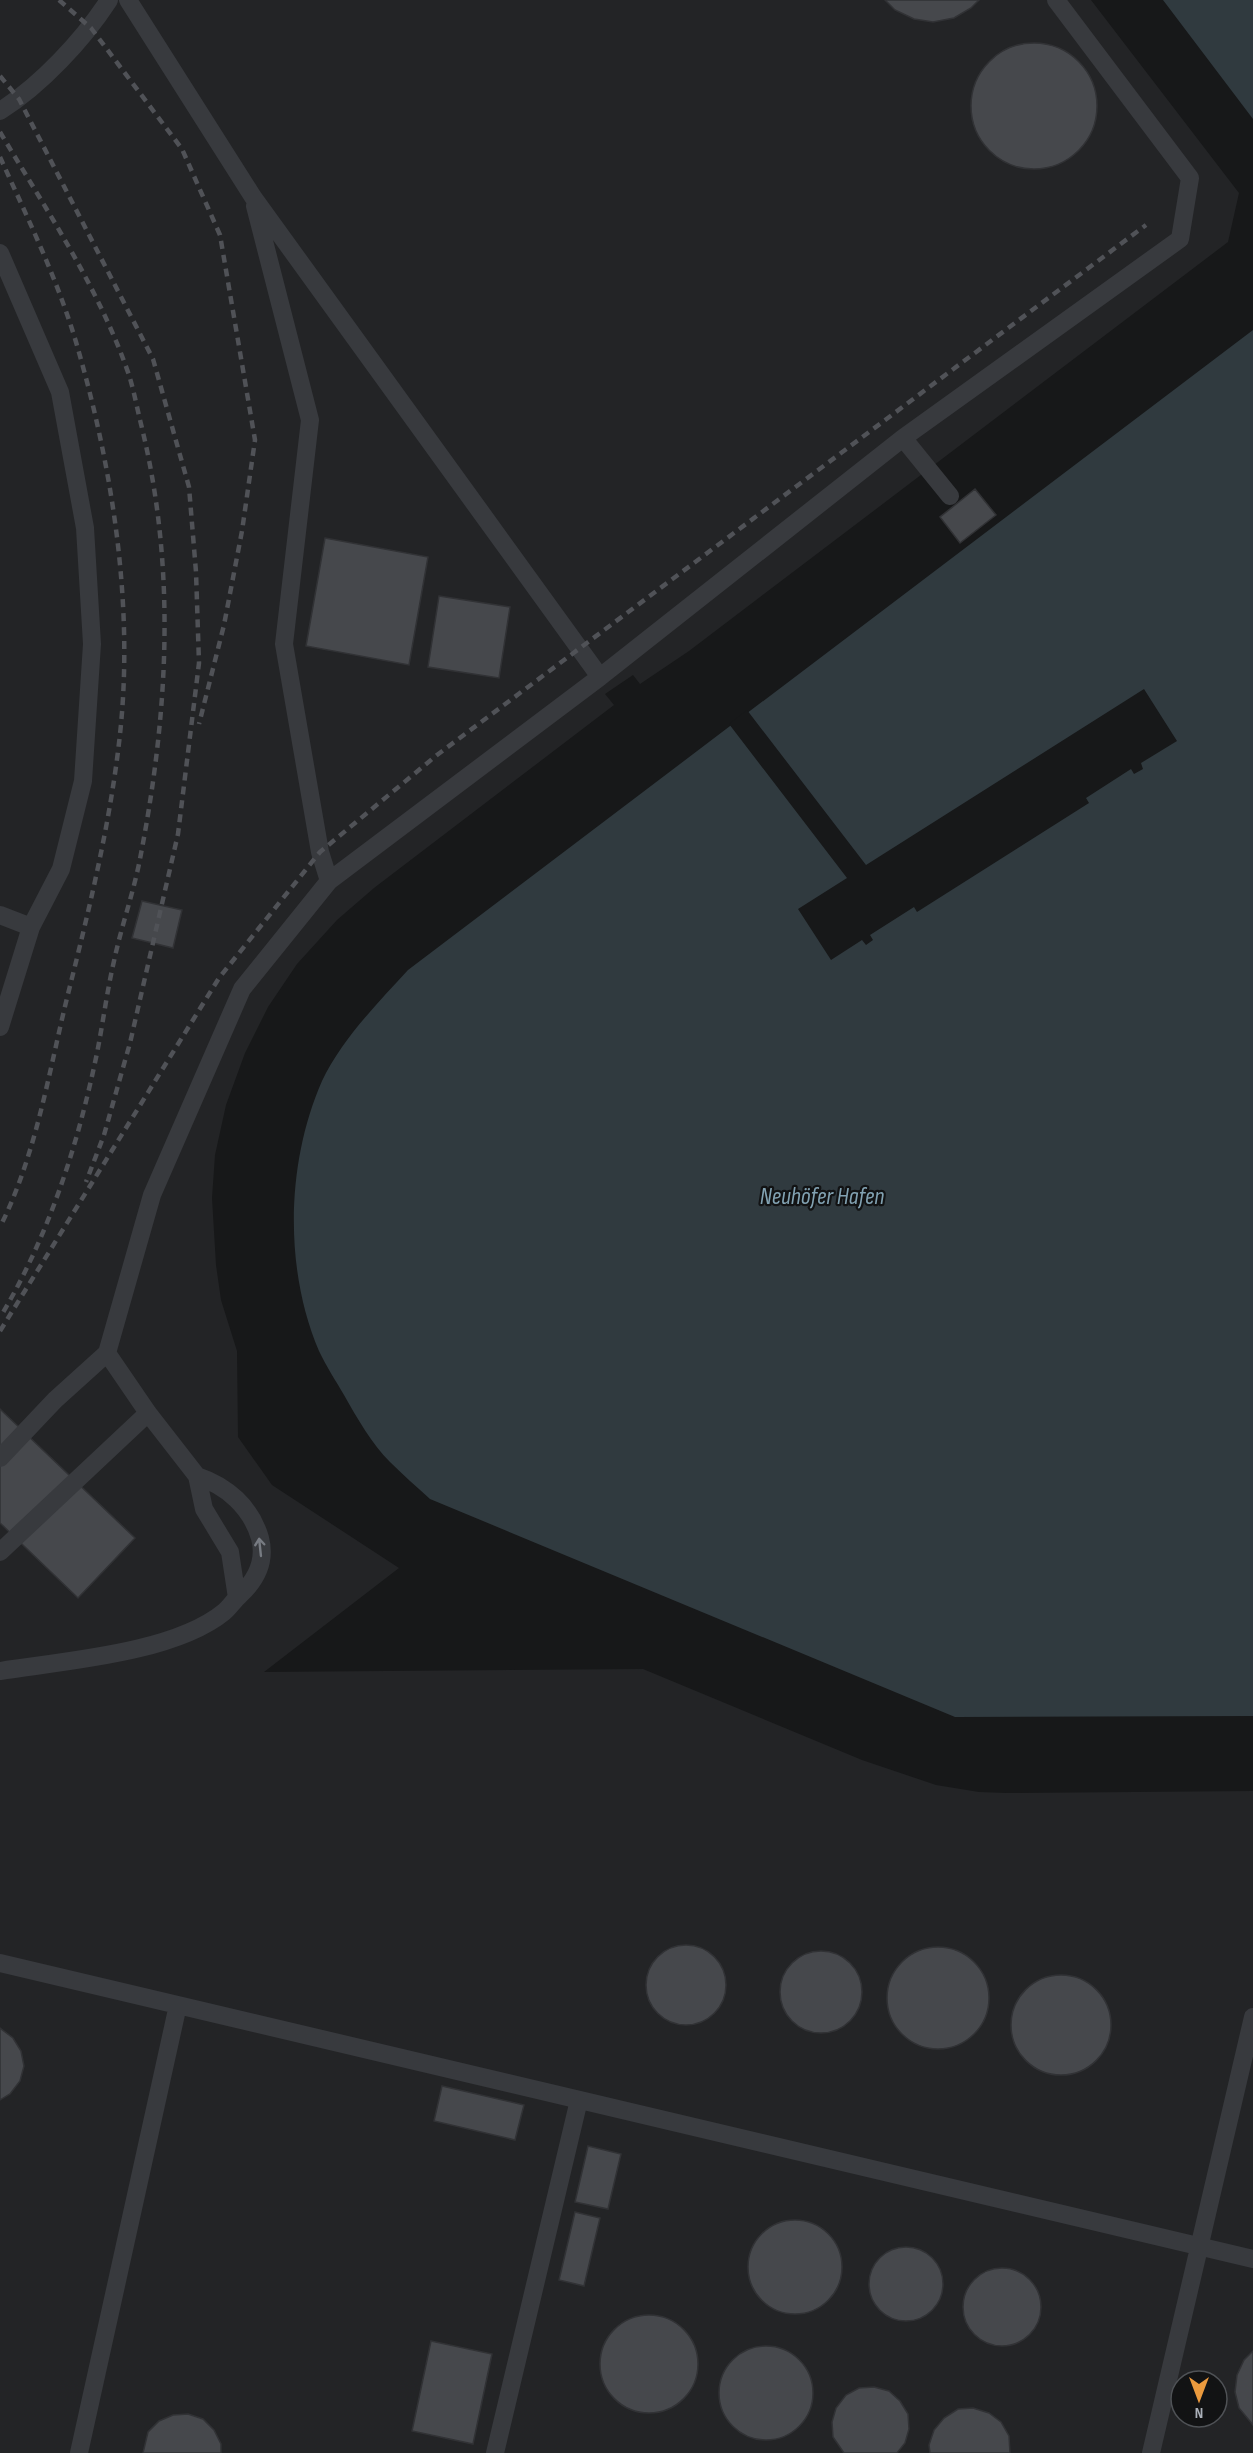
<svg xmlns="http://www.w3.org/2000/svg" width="1253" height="2453" viewBox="0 0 1253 2453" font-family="'Sofia Sans Condensed',sans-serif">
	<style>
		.built { fill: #232426; fill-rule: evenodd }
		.water { fill: #303a3f }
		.pier { fill: #171819 }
		.building { fill: #46484c; stroke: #313235; stroke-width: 1.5 }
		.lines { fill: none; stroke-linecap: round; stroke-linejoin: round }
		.service { stroke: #383a3e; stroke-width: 18 }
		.rail { stroke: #505257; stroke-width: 4.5; stroke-dasharray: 8 6; stroke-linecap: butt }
		.oneway { stroke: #777b82 }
		.labels { text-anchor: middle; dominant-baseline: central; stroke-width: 4.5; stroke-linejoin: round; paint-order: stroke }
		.water-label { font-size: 24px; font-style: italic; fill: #82a2b2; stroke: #121314 }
	</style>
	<rect width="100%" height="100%" fill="#171819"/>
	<path class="built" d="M 0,0 L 1091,0 L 1239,193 L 1228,242 L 689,651 L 640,684 L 633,675 L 605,694 L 614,705 L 374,888 L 337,920 L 297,964 L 268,1007 L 245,1053 L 226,1105 L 215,1155 L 212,1198 L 216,1265 L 221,1300 L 237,1351 L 238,1437 L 272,1485 L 399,1568 L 264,1672 L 643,1669 L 862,1760 L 936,1785 L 979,1792 L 1006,1793 L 1253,1791 L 1253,2453 L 0,2453 ZM 1181,2381 L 1217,2381 L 1217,2417 L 1181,2417 Z"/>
	<path class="water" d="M 1163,0 L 1253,0 L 1253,119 Z
		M 1253,330 L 1253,1716 L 955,1717 L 430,1499 C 417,1487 403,1475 390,1462 C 372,1444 357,1418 344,1395 C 336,1381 326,1366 319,1351 C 284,1269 286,1163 322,1081 C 342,1039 377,1004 408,970 Z"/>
	<path class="pier" d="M 1144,689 L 1177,741 L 1141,763 L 1143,769 L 1134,774 L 1131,769 L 1086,798 L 1089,803 L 917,912 L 914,907 L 870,935 L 873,940 L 866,945 L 862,940 L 831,960 L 798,909 L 847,878 L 729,724 L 747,710 L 866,865 Z"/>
	<path class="building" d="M 885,0 L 979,0 L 971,8 L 954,18 L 933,22 L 914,19 L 895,10 Z
		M971 106a63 63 0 1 1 126 0a63 63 0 1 1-126 0Z
		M 975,489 L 996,515 L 960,543 L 940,517 Z
		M 325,538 L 428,557 L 409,665 L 306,646 Z
		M 439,596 L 510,607 L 499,678 L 428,667 Z
		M 142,901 L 182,910 L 173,948 L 132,938 Z
		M 0,1409 L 135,1538 L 78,1598 L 0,1523 Z
		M646 1985a40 40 0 1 1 80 0a40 40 0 1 1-80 0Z
		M887 1998a51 51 0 1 1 102 0a51 51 0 1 1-102 0Z
		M780 1992a41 41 0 1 1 82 0a41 41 0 1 1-82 0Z
		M1011 2025a50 50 0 1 1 100 0a50 50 0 1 1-100 0Z
		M 0,2028 L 13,2038 L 21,2051 L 24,2066 L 20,2081 L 10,2094 L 0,2100 Z
		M 442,2086 L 524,2105 L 515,2140 L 434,2121 Z
		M 588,2146 L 621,2154 L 608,2209 L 575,2202 Z
		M 575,2212 L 600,2218 L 584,2286 L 559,2280 Z
		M748 2267a47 47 0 1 1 94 0a47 47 0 1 1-94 0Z
		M869 2284a37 37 0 1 1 74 0a37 37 0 1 1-74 0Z
		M963 2307a39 39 0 1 1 78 0a39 39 0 1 1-78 0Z
		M600 2364a49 49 0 1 1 98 0a49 49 0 1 1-98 0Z
		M 431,2341 L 492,2354 L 473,2444 L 412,2431 Z
		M719 2393a47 47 0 1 1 94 0a47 47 0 1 1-94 0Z
		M 1253,2351 L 1253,2425 L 1239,2408 L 1235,2392 L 1237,2375 L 1244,2360 Z
		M 874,2387 L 889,2391 L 900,2401 L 908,2414 L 909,2429 L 905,2443 L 897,2453 L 844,2453 L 833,2437 L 832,2422 L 836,2408 L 846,2395 L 859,2388 Z
		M 973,2408 L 989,2413 L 1001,2422 L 1009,2436 L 1010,2453 L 930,2453 L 929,2445 L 934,2430 L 944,2418 L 958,2409 Z
		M 188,2414 L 203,2419 L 214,2430 L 221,2444 L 221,2453 L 143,2453 L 148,2432 L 159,2421 L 173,2415 Z"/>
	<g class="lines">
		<path class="service" d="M 128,0 L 253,197 L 600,677
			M 0,111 C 41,85 83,40 109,0
			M 255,206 L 310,420 L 284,644 L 320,852 L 329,881
			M 0,253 L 60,392 L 85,528 L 92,644 L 83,781 L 61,869 L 31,927 L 0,1027
			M 903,438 L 950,496
			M 0,915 L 31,927
			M 107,1353 L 148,1413 L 197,1476 L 204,1509 L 230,1552 L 237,1598
			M 0,1458 L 55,1400 L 107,1353 L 152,1195 L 242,989 L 329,881 L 600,677 L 903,438 L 1180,239 L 1190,178 L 1056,0
			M 0,1552 L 148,1413
			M 0,1671 C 64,1661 174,1653 224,1612 C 230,1607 234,1600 240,1595 C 256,1580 266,1561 260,1538 C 251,1507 227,1486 197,1476
			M 0,1963 L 1253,2259
			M 79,2453 L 178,2005
			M 495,2453 L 579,2100
			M 1151,2453 L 1253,2017"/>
		<path class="rail" d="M 59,0 L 91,28 L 182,149 L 220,235 L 255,440 L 242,531 L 224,625 L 199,724
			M 0,76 L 19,99 L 153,359 L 189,487 L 196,572 L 199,663 L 178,834 L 130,1043 L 104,1135 L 86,1182
			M 0,132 C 47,211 99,288 129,375 C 134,391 137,408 141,424 C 177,570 168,717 139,864 C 132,897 121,928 114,961 C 107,991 103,1023 97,1053 C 78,1145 49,1235 1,1316
			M 0,157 C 27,217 57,278 76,342 C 113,469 135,610 119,743 C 109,829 88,914 67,998 C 48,1076 36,1155 0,1227
			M 0,1331 L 219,978 L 320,852 L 437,755 L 1146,225"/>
	</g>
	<defs><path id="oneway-shaft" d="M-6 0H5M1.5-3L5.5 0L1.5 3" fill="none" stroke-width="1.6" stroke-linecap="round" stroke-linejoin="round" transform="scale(1.5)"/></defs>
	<use class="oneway" href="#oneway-shaft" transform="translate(260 1547) rotate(-96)"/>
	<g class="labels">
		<g class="water-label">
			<text x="822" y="1196">Neuhöfer Hafen</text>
		</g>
	</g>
	<g transform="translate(1199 2399) rotate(180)"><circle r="28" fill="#121314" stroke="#4f5256" stroke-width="1.5"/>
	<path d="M0-4.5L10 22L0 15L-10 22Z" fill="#eb9a3d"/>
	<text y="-9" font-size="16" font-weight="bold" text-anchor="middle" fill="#aab0b9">N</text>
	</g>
</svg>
